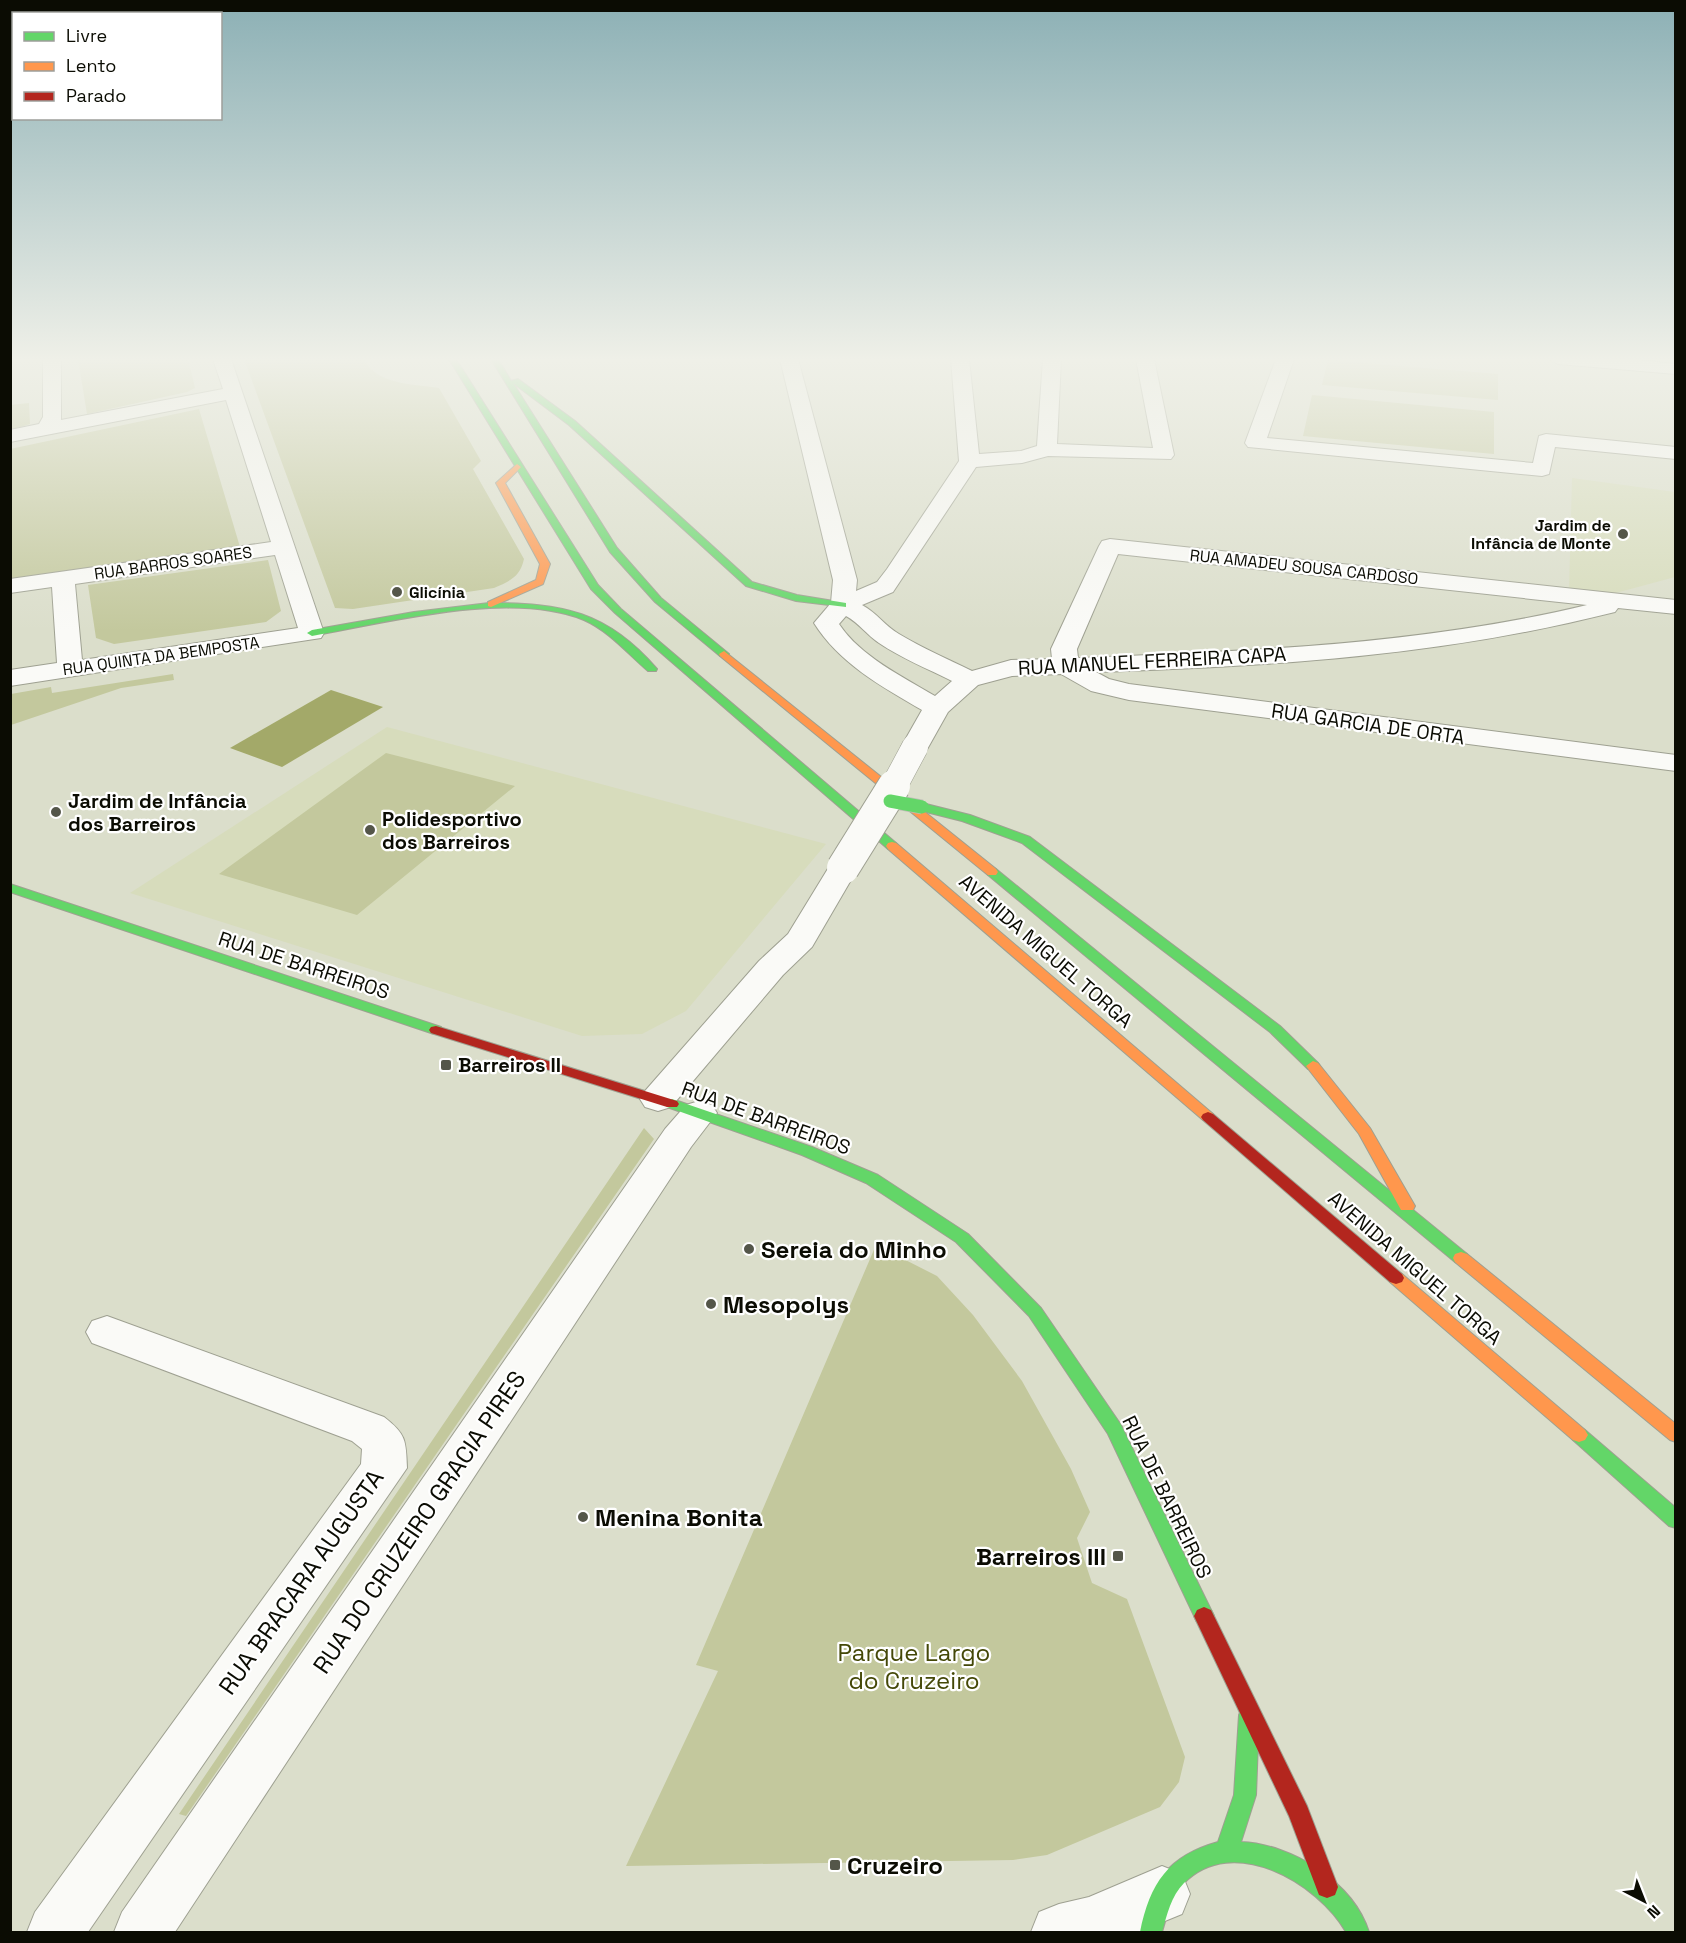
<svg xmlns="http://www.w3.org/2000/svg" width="1686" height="1943" viewBox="0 0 1686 1943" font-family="'Space Grotesk',sans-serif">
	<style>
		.built { fill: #d7dcbc }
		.green { fill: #c3c89d }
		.water { fill: #a3a969 }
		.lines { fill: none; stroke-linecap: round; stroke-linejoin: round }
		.street-casing { stroke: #9ea091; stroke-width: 2 }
		.fast-casing { stroke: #9ea091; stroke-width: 2 }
		.slow-casing { stroke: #9ea091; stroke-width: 2 }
		.jam-casing { stroke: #9ea091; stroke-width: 2 }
		.street { fill: #fafaf7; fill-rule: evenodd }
		.fast { fill: #63d668; fill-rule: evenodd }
		.slow { fill: #ff974d; fill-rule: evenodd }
		.jam { fill: #b3261e; fill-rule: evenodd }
		.street-bridge-far1-casing { stroke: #9ea091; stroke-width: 27; stroke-linecap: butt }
		.street-bridge-casing { stroke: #9ea091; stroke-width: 34; stroke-linecap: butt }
		.fast-bridge-casing { stroke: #bdbeb6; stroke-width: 15; stroke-linecap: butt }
		.street-bridge-far1 { stroke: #fafaf7; stroke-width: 26 }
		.street-bridge { stroke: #fafaf7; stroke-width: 32 }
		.fast-bridge { stroke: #63d668; stroke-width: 13 }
		.poi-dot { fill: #545649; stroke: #fff; stroke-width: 2 }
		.labels { text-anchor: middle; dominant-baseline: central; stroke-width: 4.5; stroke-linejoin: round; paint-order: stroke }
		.far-poi-label { font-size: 16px; font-weight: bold; fill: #0b0c03; stroke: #fff; text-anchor: end }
		.far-street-label { font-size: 16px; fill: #0b0c03; stroke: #fff }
		.street-label { font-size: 20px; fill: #0b0c03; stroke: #fff }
		.poi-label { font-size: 20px; font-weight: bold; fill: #0b0c03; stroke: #fff; text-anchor: start }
		.near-poi-label { font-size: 24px; font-weight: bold; fill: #0b0c03; stroke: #fff; text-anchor: start }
		.near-street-label { font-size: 24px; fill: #0b0c03; stroke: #fff }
		.near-park-label { font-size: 24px; fill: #444807; stroke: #fff }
	</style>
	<rect width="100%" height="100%" fill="#dbdecb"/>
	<path class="built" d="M 1572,478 L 1675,492 L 1675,577 L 1612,594 L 1569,592 Z
		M 387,727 L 826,844 L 686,1011 L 642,1034 L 582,1036 L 130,893 Z"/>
	<path class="green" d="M 78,359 L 188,359 L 195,388 L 187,392 L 87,414 Z
		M 244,359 L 364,359 C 376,385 414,384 439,388 L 481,461 L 473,469 L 524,559 C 520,577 510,581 494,588 L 353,609 L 335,608 Z
		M 1328,360 L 1498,374 L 1498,400 L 1322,385 Z
		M 1312,395 L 1494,412 L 1494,454 L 1303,436 Z
		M 29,403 L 30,424 L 11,430 L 10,405 Z
		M 199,409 L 240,547 L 11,579 L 10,449 Z
		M 268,560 L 281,611 L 266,622 L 114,644 L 96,638 L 88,585 Z
		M 173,674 L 174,680 L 121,688 L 11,725 L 11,694 L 51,687 L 52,693 Z
		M 386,753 L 515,786 L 357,915 L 219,874 Z
		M 644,1128 L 654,1139 L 186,1816 L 179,1814 Z
		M 876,1245 L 937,1276 L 973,1315 L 1022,1381 L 1071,1469 L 1090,1512 L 1077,1538 L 1092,1583 L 1127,1599 L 1185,1757 L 1179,1782 L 1160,1807 L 1047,1855 L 1013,1860 L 626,1866 L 718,1671 L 696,1665 Z"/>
	<path class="water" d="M 331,690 L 383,707 L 282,767 L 230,748 Z"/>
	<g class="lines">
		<defs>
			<path id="street" d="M 43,359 L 61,359 L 61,420 L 223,389 L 213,359 L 231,359 L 324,633 L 321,638 L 10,686 L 10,670 L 57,663 L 52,587 L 10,593 L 10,579 L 271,542 L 226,400 L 10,442 L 10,430 L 39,424 L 43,417 ZM 275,555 L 298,628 L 82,660 L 75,584 Z
				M 780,359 L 798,359 L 857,580 L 856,591 L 877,582 L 887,569 L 959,461 L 951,359 L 969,359 L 979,454 L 1021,451 L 1037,446 L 1043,359 L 1061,359 L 1057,444 L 1153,448 L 1136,359 L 1154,359 L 1174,455 L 1171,459 L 1048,456 L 1022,463 L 976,467 L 893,592 L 862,605 C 877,613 885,626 899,634 C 922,648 948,659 972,671 L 1011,660 L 1052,659 L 1051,649 L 1099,546 L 1102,541 L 1110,539 L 1676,600 L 1676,614 L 1618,608 L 1615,612 C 1441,656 1276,666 1096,672 L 1109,679 L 1129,684 L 1676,755 L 1676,771 L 1129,700 L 1091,691 L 1061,674 L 1012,676 L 978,685 L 948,712 L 925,753 L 915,755 L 905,753 L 901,747 L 922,710 C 882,687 839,663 814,623 L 831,603 L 833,580 ZM 1118,554 L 1587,605 C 1420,645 1249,651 1078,658 L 1077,649 ZM 846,616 C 859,623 867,635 879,643 C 901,658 928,669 952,681 L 935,696 C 903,677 860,656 839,624 Z
				M 1276,359 L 1294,359 L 1267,438 L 1533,463 L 1539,436 L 1546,434 L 1676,447 L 1676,459 L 1555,447 L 1549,474 L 1542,476 L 1248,447 L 1245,443 Z
				M 1549,359 L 1627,359 L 1676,364 L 1676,374 L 1558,364 Z
				M 843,859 L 854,862 L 858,868 L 812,947 L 783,975 L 671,1107 L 658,1111 L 645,1107 L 640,1099 L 645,1091 L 759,961 L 788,934 L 832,862 Z
				M 699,1101 L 712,1105 L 717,1113 L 691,1147 L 175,1932 L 114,1932 L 122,1912 L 665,1129 L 686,1105 Z
				M 107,1316 L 384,1417 C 406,1434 406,1440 407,1468 L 88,1932 L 27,1932 L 35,1912 L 361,1464 L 362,1449 L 352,1441 L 92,1343 L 86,1332 L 92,1321 Z
				M 1162,1866 L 1182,1874 L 1190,1894 L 1182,1914 L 1138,1932 L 1031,1932 L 1039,1912 L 1059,1904 L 1089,1897 Z"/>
			<path id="fast" d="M 449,359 L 456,359 L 598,585 L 621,609 L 896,843 L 898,846 L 896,849 L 888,849 L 615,613 L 591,589 Z
				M 491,359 L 498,359 L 511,381 L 518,379 L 575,421 L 752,582 L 797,595 L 846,603 L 846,607 L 796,601 L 746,586 L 569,425 L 513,383 L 617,548 L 661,598 L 729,654 L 728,656 L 720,656 L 655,602 L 610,552 Z
				M 489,603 C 562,603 607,611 657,669 L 656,671 L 648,671 C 628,654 609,631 584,620 C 510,590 389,622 312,636 L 307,633 L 312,630 L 414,612 Z
				M 922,803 L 970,815 L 1030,837 L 1280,1026 L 1318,1063 L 1320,1066 L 1318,1069 L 1308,1069 L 1270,1032 L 1022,843 L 962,821 L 918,810 L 916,807 L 918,804 Z
				M 992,868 L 996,869 L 1467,1254 L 1469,1258 L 1467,1262 L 1461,1264 L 1455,1262 L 988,875 L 986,872 Z
				M 10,884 L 441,1027 L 443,1030 L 436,1034 L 431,1033 L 10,892 Z
				M 672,1099 L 812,1147 L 878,1175 L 968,1234 L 1041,1308 L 1121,1425 L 1214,1616 L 1211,1622 L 1204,1625 L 1197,1622 L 1108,1434 L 1029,1316 L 956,1242 L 866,1183 L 802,1155 L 667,1107 L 665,1104 L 667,1101 Z
				M 1579,1428 L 1585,1430 L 1676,1508 L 1676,1528 L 1669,1526 L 1573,1440 L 1570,1435 L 1573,1430 Z
				M 1249,1705 L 1256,1708 L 1259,1715 L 1256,1795 L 1241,1842 C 1292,1844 1353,1882 1369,1932 L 1346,1932 C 1318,1883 1233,1833 1184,1883 C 1171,1896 1167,1915 1162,1932 L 1140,1932 C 1150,1883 1168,1856 1218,1842 L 1234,1795 L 1239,1715 L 1242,1708 Z"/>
			<path id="slow" d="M 517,464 L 521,467 L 505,483 L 550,564 L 543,584 L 491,607 L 488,606 L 488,602 L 536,580 L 540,564 L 496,483 Z
				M 724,651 L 996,869 L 998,872 L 996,875 L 988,875 L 720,656 L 719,654 Z
				M 892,842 L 896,843 L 1213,1114 L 1215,1117 L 1213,1120 L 1203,1120 L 888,849 L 886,846 L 888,843 Z
				M 1313,1061 L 1318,1063 L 1370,1128 L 1415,1206 L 1413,1210 L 1401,1210 L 1359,1134 L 1306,1066 Z
				M 1461,1252 L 1467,1254 L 1676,1424 L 1676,1442 L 1670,1440 L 1455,1262 L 1453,1258 L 1455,1254 Z
				M 1396,1272 L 1402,1274 L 1585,1430 L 1588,1435 L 1585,1440 L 1579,1442 L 1573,1440 L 1390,1282 L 1388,1278 L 1390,1274 Z"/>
			<path id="jam" d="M 436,1026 L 677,1101 L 679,1104 L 677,1107 L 667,1107 L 431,1033 L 429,1030 L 431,1027 Z
				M 1208,1112 L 1213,1114 L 1402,1274 L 1404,1278 L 1402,1282 L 1396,1284 L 1390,1282 L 1203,1120 L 1201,1117 L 1203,1114 Z
				M 1204,1607 L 1211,1610 L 1307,1806 L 1338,1887 L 1335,1895 L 1327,1898 L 1319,1895 L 1289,1816 L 1194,1616 L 1197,1610 Z"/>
		</defs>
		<use href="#street" class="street-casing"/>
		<use href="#fast" class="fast-casing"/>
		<use href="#slow" class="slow-casing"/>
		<use href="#jam" class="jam-casing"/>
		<use href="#street" class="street"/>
		<use href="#fast" class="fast"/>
		<use href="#slow" class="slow"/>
		<use href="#jam" class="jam"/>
		<defs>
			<path id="street-bridge-far1" d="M 893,788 L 915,747"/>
			<path id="street-bridge" d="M 843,868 L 894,786"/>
			<path id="fast-bridge" d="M 890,801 L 922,807"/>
		</defs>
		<use href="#street-bridge-far1" class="street-bridge-far1-casing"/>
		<use href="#street-bridge" class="street-bridge-casing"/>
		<use href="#fast-bridge" class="fast-bridge-casing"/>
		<use href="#street-bridge-far1" class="street-bridge-far1"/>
		<use href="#street-bridge" class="street-bridge"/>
		<use href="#fast-bridge" class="fast-bridge"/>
	</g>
	<linearGradient id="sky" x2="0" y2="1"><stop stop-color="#8cb0b5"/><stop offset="0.57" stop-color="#eff0e8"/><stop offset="1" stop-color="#eff0e8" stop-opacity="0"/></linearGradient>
	<rect width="1686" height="631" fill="url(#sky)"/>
	<g class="poi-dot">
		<circle cx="1623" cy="534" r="6"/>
		<circle cx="397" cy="592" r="6"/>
		<circle cx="56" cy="812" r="6"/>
		<circle cx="370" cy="830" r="6"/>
		<rect x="440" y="1059" width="12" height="12" rx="3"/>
		<circle cx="749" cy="1249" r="6"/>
		<circle cx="711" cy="1304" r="6"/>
		<circle cx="583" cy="1517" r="6"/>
		<rect x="1112" y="1550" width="12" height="12" rx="3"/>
		<rect x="829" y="1859" width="12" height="12" rx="3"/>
	</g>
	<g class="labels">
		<g class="far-poi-label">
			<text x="1611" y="525">Jardim de<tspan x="1611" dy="18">Infância de Monte</tspan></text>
			<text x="409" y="592" text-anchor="start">Glicínia</text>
		</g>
		<g class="far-street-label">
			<text transform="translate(173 563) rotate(-8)">RUA BARROS SOARES</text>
			<text transform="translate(1304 567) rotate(6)">RUA AMADEU SOUSA CARDOSO</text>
			<text transform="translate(161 656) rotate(-8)">RUA QUINTA DA BEMPOSTA</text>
		</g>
		<g class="street-label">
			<text transform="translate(1152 661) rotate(-3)">RUA MANUEL FERREIRA CAPA</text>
			<text transform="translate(1368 724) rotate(8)">RUA GARCIA DE ORTA</text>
			<text transform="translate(1046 951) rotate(41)">AVENIDA MIGUEL TORGA</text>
			<text transform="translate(304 965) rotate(18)">RUA DE BARREIROS</text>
			<text transform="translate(766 1118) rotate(20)">RUA DE BARREIROS</text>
			<text transform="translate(1415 1268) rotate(41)">AVENIDA MIGUEL TORGA</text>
			<text transform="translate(1167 1497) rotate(64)">RUA DE BARREIROS</text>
		</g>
		<g class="poi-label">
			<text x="68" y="801">Jardim de Infância<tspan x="68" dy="23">dos Barreiros</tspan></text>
			<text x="382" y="819">Polidesportivo<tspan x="382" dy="23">dos Barreiros</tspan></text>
			<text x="458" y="1065">Barreiros II</text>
		</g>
		<g class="near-poi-label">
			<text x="761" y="1249">Sereia do Minho</text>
			<text x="723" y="1304">Mesopolys</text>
			<text x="595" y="1517">Menina Bonita</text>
			<text x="1106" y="1556" text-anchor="end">Barreiros III</text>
			<text x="847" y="1865">Cruzeiro</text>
		</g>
		<g class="near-street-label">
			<text transform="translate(419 1522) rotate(-56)">RUA DO CRUZEIRO GRACIA PIRES</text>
			<text transform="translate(301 1582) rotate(-55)">RUA BRACARA AUGUSTA</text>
		</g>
		<g class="near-park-label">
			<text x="914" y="1652">Parque Largo<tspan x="914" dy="28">do Cruzeiro</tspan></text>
		</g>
	</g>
	<rect width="1686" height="1943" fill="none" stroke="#0b0c03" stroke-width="24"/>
	<rect x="12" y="12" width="210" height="108" fill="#ffffff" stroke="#9d9e9a" stroke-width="1.5"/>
	<rect x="24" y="32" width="30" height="9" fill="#63d668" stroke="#9d9e9a" stroke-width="1.5"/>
	<text x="66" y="42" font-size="18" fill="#0b0c03">Livre</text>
	<rect x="24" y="62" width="30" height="9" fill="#ff974d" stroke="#9d9e9a" stroke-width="1.5"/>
	<text x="66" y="72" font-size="18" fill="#0b0c03">Lento</text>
	<rect x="24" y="92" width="30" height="9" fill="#b3261e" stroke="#9d9e9a" stroke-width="1.5"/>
	<text x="66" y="102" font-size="18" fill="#0b0c03">Parado</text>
	<g transform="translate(1644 1901) rotate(138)" stroke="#ffffff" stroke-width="4.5" paint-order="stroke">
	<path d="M0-4.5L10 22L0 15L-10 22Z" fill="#0b0c03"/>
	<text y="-9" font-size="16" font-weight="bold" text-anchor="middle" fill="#0b0c03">N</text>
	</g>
</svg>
